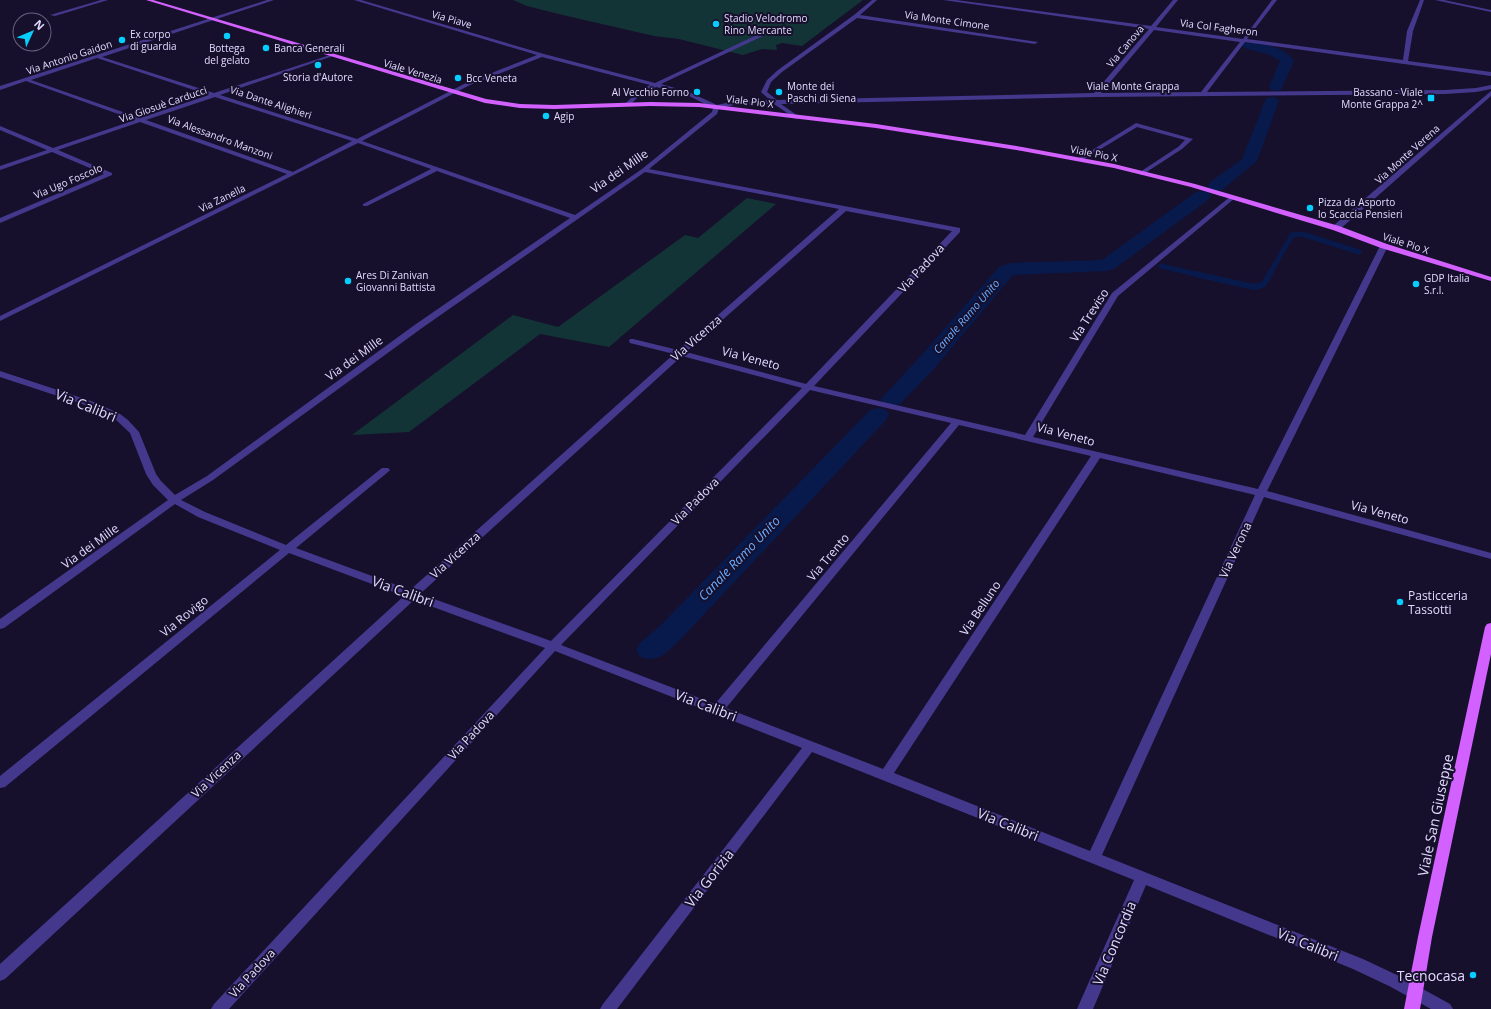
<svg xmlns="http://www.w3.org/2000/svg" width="1491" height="1009" viewBox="0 0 1491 1009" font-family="'Open Sans',sans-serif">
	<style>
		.green { fill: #123436 }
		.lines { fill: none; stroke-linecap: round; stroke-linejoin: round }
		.stream-far1 { stroke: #081a4c; stroke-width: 5 }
		.stream { stroke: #081a4c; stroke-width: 6 }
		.canal { fill: #081a4c; fill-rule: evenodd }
		.minor { fill: #44388d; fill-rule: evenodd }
		.major { fill: #d361ff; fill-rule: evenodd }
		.poi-dot { fill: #06cfff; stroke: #17102c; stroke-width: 1.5 }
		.labels { text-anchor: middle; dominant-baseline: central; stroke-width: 4; stroke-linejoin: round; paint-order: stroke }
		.far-poi-label { font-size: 10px; fill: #e2daff; stroke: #17102c; text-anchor: start }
		.far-street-label { font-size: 10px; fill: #e2daff; stroke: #17102c }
		.far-water-label { font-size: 11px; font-style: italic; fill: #68abff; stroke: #17102c }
		.street-label { font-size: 12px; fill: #e2daff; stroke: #17102c }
		.poi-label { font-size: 12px; fill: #e2daff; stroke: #17102c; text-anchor: start }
		.water-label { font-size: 13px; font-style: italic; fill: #68abff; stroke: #17102c }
		.near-street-label { font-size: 14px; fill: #e2daff; stroke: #17102c }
		.near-poi-label { font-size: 14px; fill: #e2daff; stroke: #17102c; text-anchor: end }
	</style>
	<rect width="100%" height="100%" fill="#17102c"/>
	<path class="green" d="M 513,0 L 863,0 L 802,46 L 782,43 L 776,45 L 777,50 L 762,49 L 743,55 L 679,39 L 654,36 L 567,16 L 527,6 Z
		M 747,198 L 776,204 L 609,347 L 540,334 L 409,432 L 352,435 L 513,315 L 558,327 L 685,235 L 698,238 Z"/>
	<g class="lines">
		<path class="stream-far1" d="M 1161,266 L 1200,275
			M 1269,275 L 1292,235 L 1302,234 L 1359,252"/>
		<path class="stream" d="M 1195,274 L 1254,287 L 1263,285 L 1270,274"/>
		<path class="canal" d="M 1249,41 C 1265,45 1284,46 1294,61 L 1281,90 L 1276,91 L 1271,90 L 1269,87 L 1280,61 L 1270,55 L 1244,48 L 1242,45 L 1244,42 Z
			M 1272,97 L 1277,98 L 1279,101 L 1257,161 L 1222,190 L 1216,191 L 1210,190 L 1208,186 L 1210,182 L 1242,159 L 1265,101 L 1267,98 Z
			M 1202,191 L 1208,192 L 1211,196 L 1208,200 L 1114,269 L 1107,271 L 1013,275 L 933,370 L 900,404 L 892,406 L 884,404 L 881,399 L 917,360 L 999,267 L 1011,263 L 1102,260 L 1196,192 Z
			M 878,408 L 886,410 L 889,415 L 886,420 L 679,641 C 665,653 660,663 640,657 L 636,650 L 640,643 L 659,627 L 870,410 Z"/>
		<path class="minor" d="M 101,0 L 108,0 L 55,16 L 50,15 Z
			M 267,0 L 274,0 L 102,57 L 214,93 L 333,54 L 333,56 L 220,95 L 357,139 L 466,83 L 537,55 L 354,0 L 361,0 L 544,54 L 655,83 L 761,33 L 765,33 L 765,35 L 661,84 L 689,92 L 717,105 L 735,101 L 770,100 L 761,92 L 767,80 L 778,70 L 854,15 L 872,0 L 877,0 L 860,15 L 1038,42 L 1035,44 L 857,18 L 782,72 L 771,82 L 767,92 L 777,100 L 1094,93 L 1149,29 L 943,0 L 956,0 L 1151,26 L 1173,0 L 1178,0 L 1156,27 L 1243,39 L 1272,0 L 1277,0 L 1247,39 L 1403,60 L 1407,31 L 1420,0 L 1424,0 L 1413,31 L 1408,61 L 1491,72 L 1491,76 L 1245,42 L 1207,92 L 1445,90 L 1476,88 L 1491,85 L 1491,89 L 1476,92 L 1445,94 L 1096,97 L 781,104 L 798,116 L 798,118 L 796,119 L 774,104 L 735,105 L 719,108 L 717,114 L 649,169 L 960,228 L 960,232 L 814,386 L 1025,435 L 1112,293 L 1231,196 L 1235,196 L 1235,198 L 1118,296 L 1033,437 L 1258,489 L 1380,246 L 1384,244 L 1387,244 L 1388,246 L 1267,491 L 1491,553 L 1491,559 L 1264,497 L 1102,855 L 1363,959 L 1399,976 L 1450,1004 L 1453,1009 L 1431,1009 L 1389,986 L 1353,969 L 1146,885 L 1093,1009 L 1077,1009 L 1134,880 L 812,752 L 617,1009 L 600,1009 L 603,1004 L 802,748 L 555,651 L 229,1009 L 211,1009 L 214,1004 L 545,648 L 414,600 L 5,979 L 0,981 L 0,964 L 404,596 L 289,553 L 5,787 L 0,788 L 0,776 L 280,550 L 198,517 L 175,504 L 4,628 L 0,629 L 0,619 L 168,500 L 153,485 L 146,474 L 130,433 L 114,418 L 88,406 L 0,377 L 0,371 L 94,402 L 120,414 L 128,420 L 139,432 L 156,474 L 161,481 L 175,495 L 207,476 L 416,324 L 570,218 L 437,171 L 367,206 L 363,206 L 363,204 L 431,169 L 358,143 L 0,321 L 0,316 L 287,174 L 140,122 L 58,150 L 112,173 L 112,175 L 0,223 L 0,218 L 104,174 L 52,152 L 0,170 L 0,166 L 47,150 L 0,130 L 0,126 L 53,148 L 135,120 L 26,81 L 0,90 L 0,86 ZM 1154,30 L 1240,42 L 1201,92 L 1101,93 ZM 542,57 L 650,85 L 636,93 L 625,104 L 625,106 L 629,106 L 640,95 L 656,87 L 685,94 L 713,108 L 712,112 L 642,169 L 575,215 L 362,141 L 470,85 ZM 97,58 L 209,95 L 140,118 L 31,80 ZM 215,97 L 352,141 L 293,172 L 146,120 ZM 645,172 L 839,209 L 678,350 L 633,339 L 630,339 L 629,341 L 630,343 L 674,354 L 410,590 L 296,548 L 388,472 L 390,470 L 388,468 L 382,468 L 286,545 L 205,512 L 181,500 L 213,480 L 422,328 ZM 846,211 L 952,231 L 806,384 L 686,352 ZM 682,356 L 802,388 L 551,641 L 420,594 ZM 810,390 L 951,423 L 715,704 L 561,645 ZM 959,425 L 1091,456 L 883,769 L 726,708 ZM 1100,458 L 1255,495 L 1090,851 L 894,773 Z
			M 1435,0 L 1444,0 L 1491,10 L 1491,12 Z
			M 1491,91 L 1491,96 L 1339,230 L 1333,230 L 1333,226 Z
			M 1136,123 L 1193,139 L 1182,149 L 1142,175 L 1140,174 L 1140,172 L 1178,147 L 1185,140 L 1137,127 L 1081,161 L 1076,160 Z"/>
		<path class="major" d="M 146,0 L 153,0 L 486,99 L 520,104 L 554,105 L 650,102 L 699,103 L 876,124 L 1022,147 L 1114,164 L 1195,184 L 1339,226 L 1387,244 L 1491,277 L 1491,281 L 1381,248 L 1333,230 L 1191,187 L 1114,168 L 1022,151 L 876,128 L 699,107 L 650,106 L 554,109 L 520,108 L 485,103 Z
			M 1491,623 L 1491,654 L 1432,937 L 1420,1009 L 1404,1009 L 1418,937 L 1485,627 L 1487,624 Z"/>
	</g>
	<g class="poi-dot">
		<circle cx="716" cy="24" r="4"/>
		<circle cx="227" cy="36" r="4"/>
		<circle cx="122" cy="40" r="4"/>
		<circle cx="266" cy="48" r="4"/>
		<circle cx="318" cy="65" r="4"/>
		<circle cx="458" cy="78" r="4"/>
		<circle cx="697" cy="92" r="4"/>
		<circle cx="779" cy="92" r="4"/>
		<rect x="1427" y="94" width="8" height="8" rx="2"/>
		<circle cx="546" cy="116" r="4"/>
		<circle cx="1310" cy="208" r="4"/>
		<circle cx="348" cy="281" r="4"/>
		<circle cx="1416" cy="284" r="4"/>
		<circle cx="1400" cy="602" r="4"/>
		<circle cx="1473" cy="975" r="4"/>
	</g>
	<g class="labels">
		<g class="far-poi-label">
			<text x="724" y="18">Stadio Velodromo<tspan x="724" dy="12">Rino Mercante</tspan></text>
			<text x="130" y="34">Ex corpo<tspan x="130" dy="12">di guardia</tspan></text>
			<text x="227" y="48" text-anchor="middle">Bottega<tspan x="227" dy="12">del gelato</tspan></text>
			<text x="274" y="48">Banca Generali</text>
			<text x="318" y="77" text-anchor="middle">Storia d'Autore</text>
			<text x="466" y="78">Bcc Veneta</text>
			<text x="787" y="86">Monte dei<tspan x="787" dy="12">Paschi di Siena</tspan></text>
			<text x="689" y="92" text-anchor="end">Al Vecchio Forno</text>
			<text x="1423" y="92" text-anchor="end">Bassano - Viale<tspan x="1423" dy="12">Monte Grappa 2^</tspan></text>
			<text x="554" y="116">Agip</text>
			<text x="1318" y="202">Pizza da Asporto<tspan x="1318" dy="12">lo Scaccia Pensieri</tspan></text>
			<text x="356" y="275">Ares Di Zanivan<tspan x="356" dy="12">Giovanni Battista</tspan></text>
			<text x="1424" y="278">GDP Italia<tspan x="1424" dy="12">S.r.l.</tspan></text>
		</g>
		<g class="far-street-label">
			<text transform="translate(452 19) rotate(16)">Via Piave</text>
			<text transform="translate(947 20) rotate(8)">Via Monte Cimone</text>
			<text transform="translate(1219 27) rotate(7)">Via Col Fagheron</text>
			<text transform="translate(1125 46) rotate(-50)">Via Canova</text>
			<text transform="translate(69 57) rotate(-18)">Via Antonio Gaidon</text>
			<text transform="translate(413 71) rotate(17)">Viale Venezia</text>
			<text x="1133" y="86">Viale Monte Grappa</text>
			<text transform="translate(750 101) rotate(7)">Viale Pio X</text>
			<text transform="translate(271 102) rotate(18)">Via Dante Alighieri</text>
			<text transform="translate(163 104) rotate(-19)">Via Giosuè Carducci</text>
			<text transform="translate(220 137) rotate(20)">Via Alessandro Manzoni</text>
			<text transform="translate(1094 153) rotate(11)">Viale Pio X</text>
			<text transform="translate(1407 154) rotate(-42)">Via Monte Verena</text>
			<text transform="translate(68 181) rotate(-23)">Via Ugo Foscolo</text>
			<text transform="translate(222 198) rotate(-26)">Via Zanella</text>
			<text transform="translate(1406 243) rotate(18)">Viale Pio X</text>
		</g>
		<g class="far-water-label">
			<text transform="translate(966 316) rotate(-49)">Canale Ramo Unito</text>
		</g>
		<g class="street-label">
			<text transform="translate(619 171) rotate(-35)">Via dei Mille</text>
			<text transform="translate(921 268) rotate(-47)">Via Padova</text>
			<text transform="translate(1089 315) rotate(-57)">Via Treviso</text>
			<text transform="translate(696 338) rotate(-41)">Via Vicenza</text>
			<text transform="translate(354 358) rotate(-36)">Via dei Mille</text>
			<text transform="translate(751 358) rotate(15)">Via Veneto</text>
			<text transform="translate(1066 434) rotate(15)">Via Veneto</text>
			<text transform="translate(695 501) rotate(-45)">Via Padova</text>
			<text transform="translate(1380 512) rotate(15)">Via Veneto</text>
			<text transform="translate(90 546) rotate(-36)">Via dei Mille</text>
			<text transform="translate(1235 550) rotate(-65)">Via Verona</text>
			<text transform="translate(455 555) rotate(-42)">Via Vicenza</text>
			<text transform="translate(828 557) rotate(-50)">Via Trento</text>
			<text transform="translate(980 608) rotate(-56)">Via Belluno</text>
			<text transform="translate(184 616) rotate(-39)">Via Rovigo</text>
			<text transform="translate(471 735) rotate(-47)">Via Padova</text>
			<text transform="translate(216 774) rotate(-43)">Via Vicenza</text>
			<text transform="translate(252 973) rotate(-47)">Via Padova</text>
		</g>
		<g class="poi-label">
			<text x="1408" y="595">Pasticceria<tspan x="1408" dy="14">Tassotti</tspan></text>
		</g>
		<g class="water-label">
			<text transform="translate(739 558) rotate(-46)">Canale Ramo Unito</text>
		</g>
		<g class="near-street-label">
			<text transform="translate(86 405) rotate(22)">Via Calibri</text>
			<text transform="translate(403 591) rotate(20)">Via Calibri</text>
			<text transform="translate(706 705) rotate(21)">Via Calibri</text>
			<text transform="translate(1435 815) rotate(-78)">Viale San Giuseppe</text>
			<text transform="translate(1008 824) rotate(22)">Via Calibri</text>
			<text transform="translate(709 878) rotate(-52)">Via Gorizia</text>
			<text transform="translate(1114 943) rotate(-67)">Via Concordia</text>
			<text transform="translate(1308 944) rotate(22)">Via Calibri</text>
		</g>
		<g class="near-poi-label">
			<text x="1465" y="975">Tecnocasa</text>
		</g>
	</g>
	<g transform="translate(32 32) rotate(46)"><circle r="19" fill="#17102c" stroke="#686180"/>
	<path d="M0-3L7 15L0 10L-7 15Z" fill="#06cfff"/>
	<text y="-6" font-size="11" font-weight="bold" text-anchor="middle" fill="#e2daff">N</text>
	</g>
</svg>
